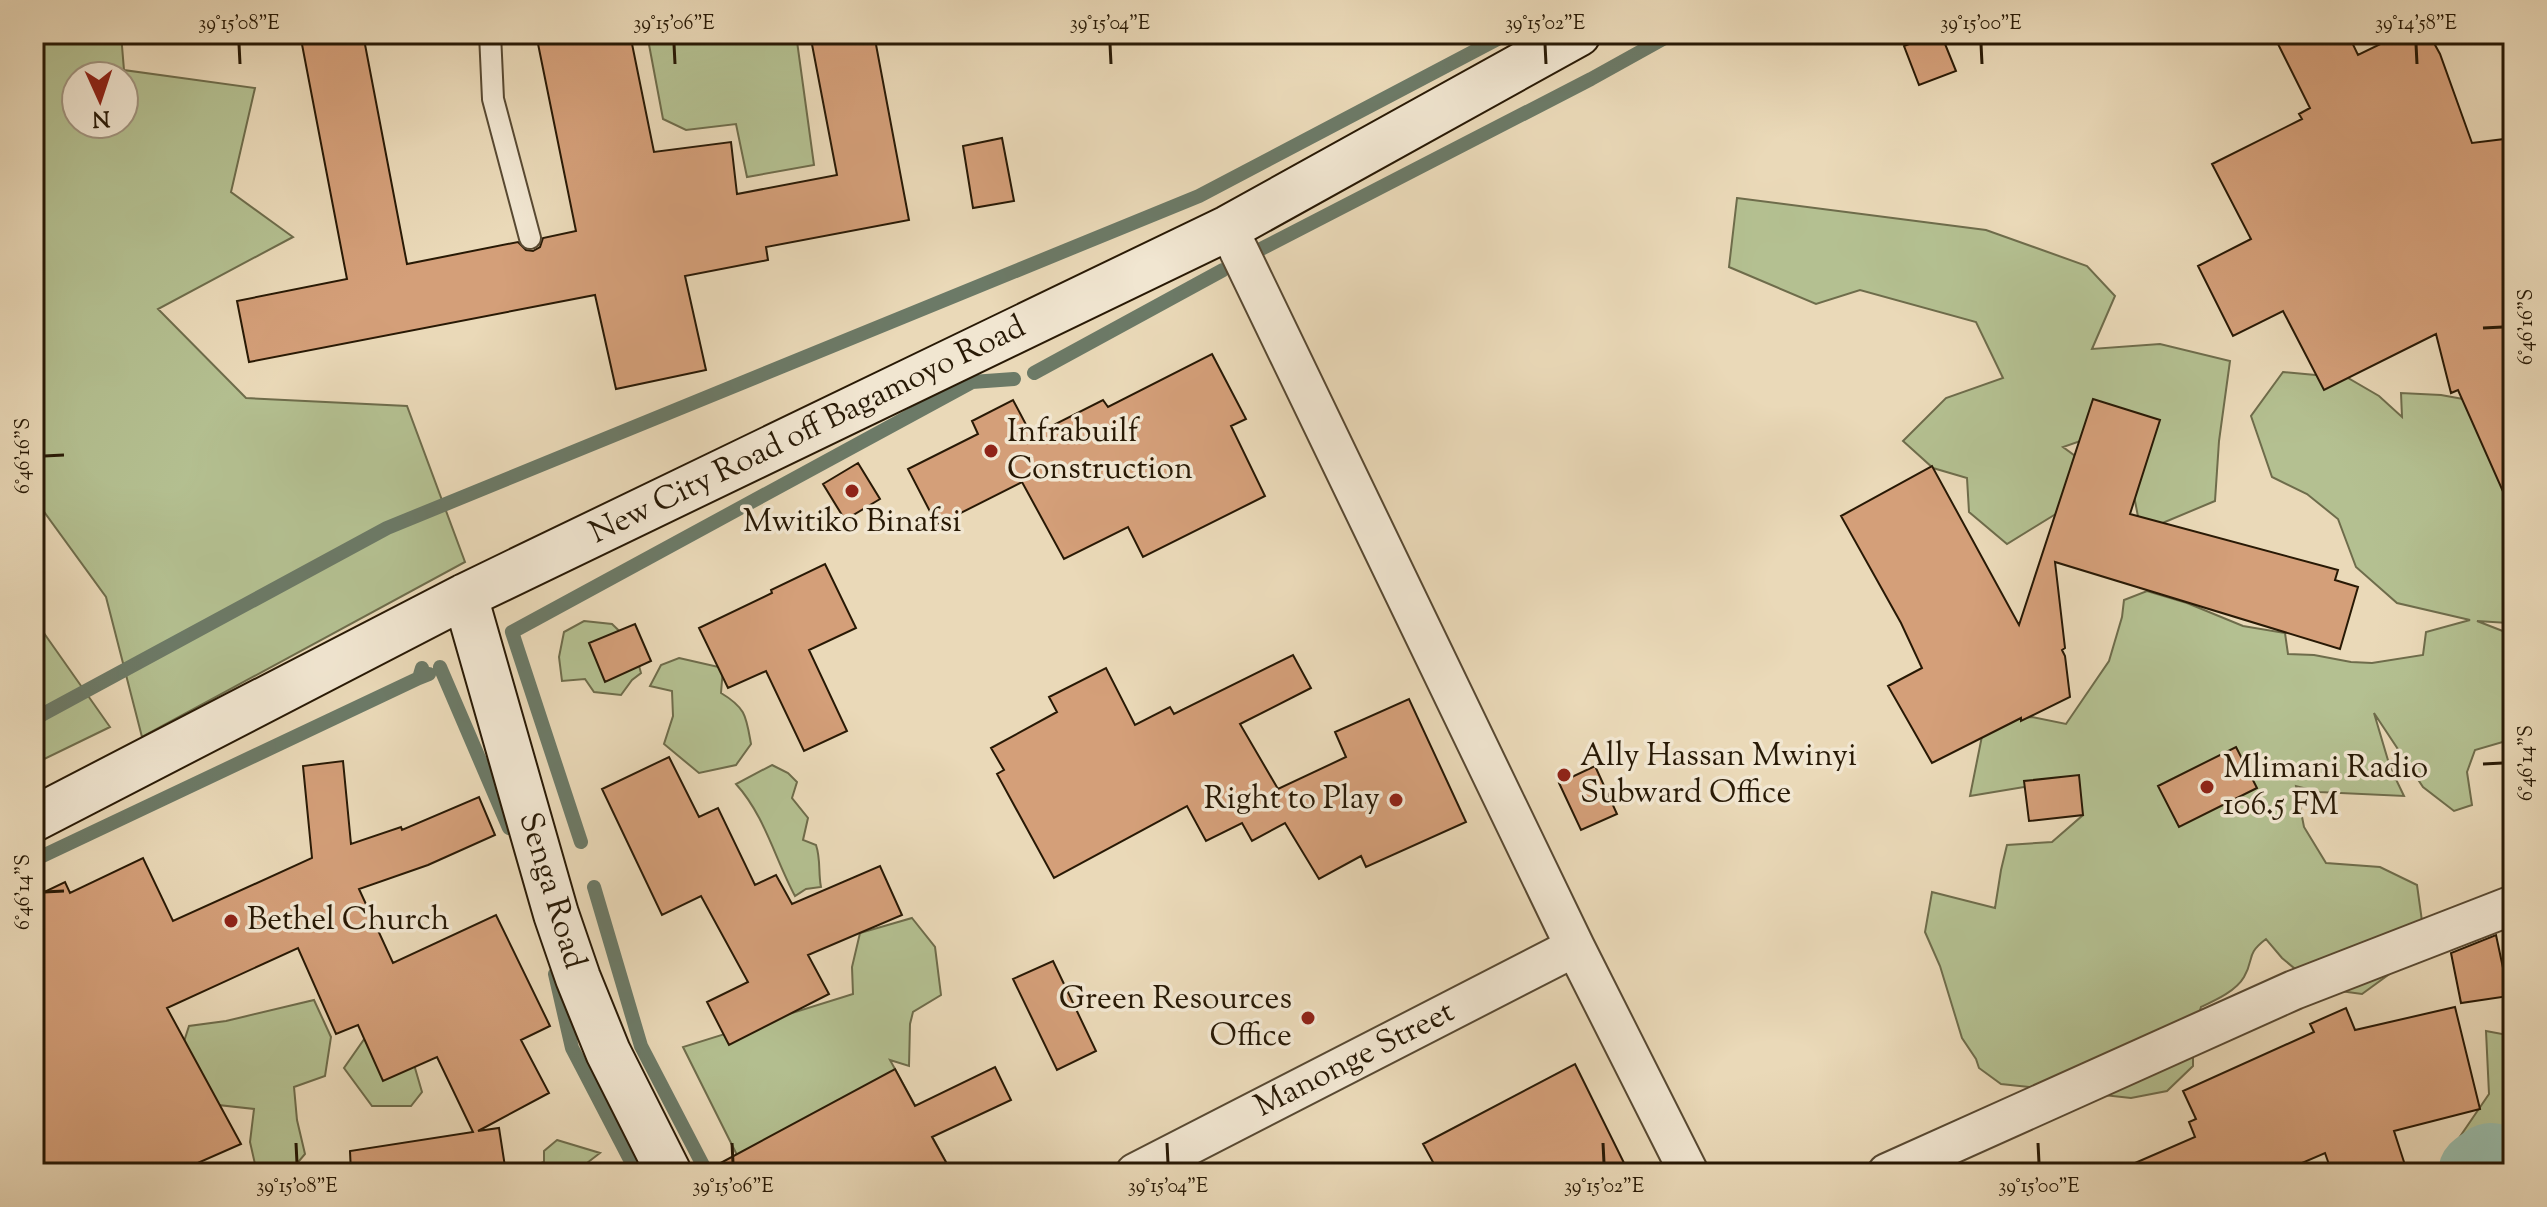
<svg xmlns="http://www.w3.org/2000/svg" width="2547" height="1207" viewBox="0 0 2547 1207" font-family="'Sorts Mill Goudy',serif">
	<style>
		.green { fill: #b4c091; stroke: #6e6c4b; stroke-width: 2; fill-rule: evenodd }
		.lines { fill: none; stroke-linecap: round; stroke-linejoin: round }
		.stream { stroke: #6c7a67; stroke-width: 14 }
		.river { stroke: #99bba9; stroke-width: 84 }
		.building { fill: #d49f79; stroke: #281905; stroke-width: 2 }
		.lane-casing { stroke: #584932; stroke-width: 24 }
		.street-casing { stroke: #584932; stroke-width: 42 }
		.secondary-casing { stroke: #281905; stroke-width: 48 }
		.lane { stroke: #f1e6d1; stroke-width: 20 }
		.street { stroke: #f1e6d1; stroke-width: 38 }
		.secondary { stroke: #f1e6d1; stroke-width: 44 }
		.ticks { fill: none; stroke: #281905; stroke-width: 3 }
		.poi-dot { fill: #8f2418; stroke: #f1e6d1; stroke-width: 3 }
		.labels { text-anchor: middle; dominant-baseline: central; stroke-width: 7; stroke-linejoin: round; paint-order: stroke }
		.street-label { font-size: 32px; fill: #281905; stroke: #f1e6d1 }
		.poi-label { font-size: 32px; fill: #281905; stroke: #f1e6d1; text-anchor: start }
		.neatline { fill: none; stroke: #281905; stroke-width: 3 }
		.ticks-label { font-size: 20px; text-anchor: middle; fill: #281905 }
	</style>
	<rect width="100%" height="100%" fill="#ead9b8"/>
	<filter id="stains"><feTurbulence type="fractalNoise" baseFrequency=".0025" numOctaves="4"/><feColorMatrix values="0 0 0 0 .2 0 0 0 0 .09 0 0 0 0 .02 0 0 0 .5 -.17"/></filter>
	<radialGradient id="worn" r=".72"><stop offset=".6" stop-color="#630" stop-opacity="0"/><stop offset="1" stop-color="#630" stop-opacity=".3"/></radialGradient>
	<path class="green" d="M 34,34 L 121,34 L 124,70 L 255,88 L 231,192 L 293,237 L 158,309 L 246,398 L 407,406 L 465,562 L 142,737 L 106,597 L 34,498 ZM 76,76 L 124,76 L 124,124 L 76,124 Z
		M 647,34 L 796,34 L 814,165 L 747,177 L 736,124 L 686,130 L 663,119 Z
		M 1737,198 L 1986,230 L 2087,266 L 2115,296 L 2092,349 L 2160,344 L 2230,361 L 2219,441 L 2215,501 L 2141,532 L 2129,470 L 2112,430 L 2063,447 L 2097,472 L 2059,512 L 2007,544 L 1969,512 L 1967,478 L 1933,468 L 1903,441 L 1946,398 L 2003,378 L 1976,322 L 1860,290 L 1816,304 L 1729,267 Z
		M 2283,372 L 2348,378 L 2379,396 L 2402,417 L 2401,393 L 2441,395 L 2485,403 L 2513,430 L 2513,619 L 2508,623 L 2477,621 L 2513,635 L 2513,739 L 2475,750 L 2467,772 L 2472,805 L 2454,811 L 2423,787 L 2374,713 L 2390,767 L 2404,796 L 2319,792 L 2296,786 L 2304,827 L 2326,863 L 2380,867 L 2417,885 L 2422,921 L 2399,967 L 2362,994 L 2318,988 L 2282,958 L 2266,939 C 2245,955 2255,958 2244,977 C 2236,991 2216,1000 2201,1007 L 2193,1034 L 2193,1066 L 2167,1091 L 2131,1098 L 2001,1084 L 1979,1068 L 1976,1059 L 1962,1038 L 1940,966 L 1925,932 L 1932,892 L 1995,908 L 2001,870 L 2007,845 L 2052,842 L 2083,815 L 2067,794 L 2024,787 L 1970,796 L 1985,721 L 2032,717 L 2066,724 L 2109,661 L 2122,617 L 2124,600 L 2147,591 L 2187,603 L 2243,626 L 2285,633 L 2288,654 L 2314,655 L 2351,662 L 2372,663 L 2423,655 L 2426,632 L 2470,620 L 2397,603 L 2356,567 L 2338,519 L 2307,494 L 2272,477 L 2251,416 Z
		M 34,619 L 110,727 L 34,764 Z
		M 584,621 L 612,624 L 633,644 L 641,673 L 632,680 L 621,695 L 594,692 L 585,679 L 562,681 L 559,657 L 564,632 Z
		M 679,658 L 723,668 L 721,693 C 746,708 746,716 751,744 L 736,765 L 699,773 L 664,744 L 673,716 L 672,691 L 650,686 L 661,665 Z
		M 772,765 L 788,773 L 797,782 L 792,798 L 808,818 L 803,840 L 816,845 C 821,860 818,872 821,887 L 806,889 L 795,896 C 775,859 765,816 736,784 Z
		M 912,918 L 935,947 L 941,995 L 913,1012 L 910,1024 L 909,1066 L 890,1060 L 952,1173 L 746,1173 L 683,1047 L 853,994 L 852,967 L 860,933 Z
		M 314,1000 L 331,1037 L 325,1076 L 294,1087 L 297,1120 L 305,1154 L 289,1173 L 257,1173 L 250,1142 L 254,1109 L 191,1102 L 180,1054 L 189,1026 L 226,1021 Z
		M 381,1015 L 418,1046 L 415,1068 L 422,1092 L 411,1106 L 372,1106 L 344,1068 Z
		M 2486,1031 L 2513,1036 L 2513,1173 L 2460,1173 L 2444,1160 L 2489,1094 Z
		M 557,1140 L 600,1153 L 574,1173 L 512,1173 L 544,1162 L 544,1151 Z"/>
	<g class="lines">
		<path class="stream" d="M 1259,250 L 1591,79 L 1672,34
			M 1034,373 L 1223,270
			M 440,667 L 509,828
			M 422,668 L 419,678 L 429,674
			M 34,719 L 387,528 L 1199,196 L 1507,34
			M 581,842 L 512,632 L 972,382 L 1014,379
			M 34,860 L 419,678
			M 594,887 L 641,1046 L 707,1173
			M 555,974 L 572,1048 L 637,1173"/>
		<path class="river" d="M 2480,1173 L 2491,1165 L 2504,1173"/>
	</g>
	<path class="building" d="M 300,34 L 363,34 L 407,264 L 518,242 L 526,250 L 533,251 L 540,247 L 543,238 L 576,231 L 536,34 L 630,34 L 654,152 L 731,142 L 737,194 L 837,175 L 810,34 L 874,34 L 909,220 L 766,247 L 768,260 L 685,276 L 706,370 L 616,389 L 595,295 L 249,362 L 237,301 L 347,279 Z
		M 1935,34 L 1941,34 L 1956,71 L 1919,85 L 1904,46 Z
		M 2273,34 L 2348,34 L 2358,55 L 2401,34 L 2429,34 L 2440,54 L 2472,143 L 2513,138 L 2513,514 L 2458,390 L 2451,393 L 2436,334 L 2324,390 L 2283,311 L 2233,336 L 2198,266 L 2251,239 L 2212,164 L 2302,119 L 2299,114 L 2310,108 Z
		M 1002,138 L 1014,201 L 973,208 L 963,146 Z
		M 1212,354 L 1246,419 L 1231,426 L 1265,496 L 1143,557 L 1128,527 L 1064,559 L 1022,482 L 937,525 L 908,469 L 978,434 L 972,421 L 1013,400 L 1032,436 L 1103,400 L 1108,407 Z
		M 2093,399 L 2160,420 L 2130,514 L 2338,570 L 2335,580 L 2358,587 L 2340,649 L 2055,562 L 2065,648 L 2062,650 L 2065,656 L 2070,697 L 2021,721 L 2021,718 L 1932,763 L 1888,686 L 1922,668 L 1901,623 L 1841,516 L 1932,466 L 2019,625 Z
		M 858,463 L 880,499 L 845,520 L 823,484 Z
		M 825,564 L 856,628 L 809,650 L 847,731 L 804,751 L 766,671 L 728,688 L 699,628 L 772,593 L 771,590 Z
		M 635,624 L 651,661 L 605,682 L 589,643 Z
		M 1293,655 L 1311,688 L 1240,724 L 1278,789 L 1346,757 L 1335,732 L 1409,699 L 1466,822 L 1366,867 L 1361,856 L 1319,879 L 1285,823 L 1252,841 L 1242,823 L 1206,841 L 1187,806 L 1054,878 L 997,774 L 1004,770 L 991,748 L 1057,712 L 1049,697 L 1106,668 L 1135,725 L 1170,707 L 1174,714 Z
		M 2236,747 L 2257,788 L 2179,827 L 2158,786 Z
		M 669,757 L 699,817 L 718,808 L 755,885 L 776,875 L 792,904 L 880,866 L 902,915 L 808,955 L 829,994 L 729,1045 L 707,1002 L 748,982 L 701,896 L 662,915 L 602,789 Z
		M 343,761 L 351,844 L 401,827 L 402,830 L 479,797 L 495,835 L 428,865 L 359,889 L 393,963 L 496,915 L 550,1026 L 521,1040 L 549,1093 L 478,1131 L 499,1128 L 506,1173 L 351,1173 L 350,1151 L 473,1132 L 437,1057 L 383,1081 L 358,1025 L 336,1034 L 298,948 L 167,1008 L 241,1144 L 175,1173 L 34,1173 L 34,897 L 65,882 L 70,893 L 143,858 L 173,921 L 312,858 L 303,766 Z
		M 1595,766 L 1617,814 L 1581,830 L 1559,783 Z
		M 2079,775 L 2083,815 L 2029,821 L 2024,781 Z
		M 2496,935 L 2509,996 L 2461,1003 L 2451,953 Z
		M 1053,961 L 1096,1051 L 1057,1070 L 1013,979 Z
		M 2455,1007 L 2480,1109 L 2394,1131 L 2405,1165 L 2380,1173 L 2332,1173 L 2325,1153 L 2279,1173 L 2112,1173 L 2195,1137 L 2189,1122 L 2196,1119 L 2183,1091 L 2314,1032 L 2310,1024 L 2346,1008 L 2355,1030 Z
		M 1575,1064 L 1629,1173 L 1439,1173 L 1423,1144 Z
		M 995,1067 L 1011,1100 L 932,1137 L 952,1173 L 702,1173 L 895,1069 L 915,1106 Z"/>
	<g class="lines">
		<defs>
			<path id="lane" d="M 490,34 L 493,99 L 530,238"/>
			<path id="street" d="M 1228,228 L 1575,947 L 1689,1173
				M 1135,1173 L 1575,947
				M 1887,1173 L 2294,990 L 2513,905"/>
			<path id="secondary" d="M 465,596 L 556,914 L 578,978 L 608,1052 L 669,1173
				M 34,819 L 465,596 L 1228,228 L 1578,34"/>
		</defs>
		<use href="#lane" class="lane-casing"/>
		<use href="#street" class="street-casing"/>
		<use href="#secondary" class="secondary-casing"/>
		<use href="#lane" class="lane"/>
		<use href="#street" class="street"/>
		<use href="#secondary" class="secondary"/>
	</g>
	<path class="ticks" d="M 239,44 L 240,64M 674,44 L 675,64M 1110,44 L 1111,64M 1545,44 L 1546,64M 1981,44 L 1982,64M 2416,44 L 2417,64M 2483,328 L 2503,327M 44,456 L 64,455M 2483,764 L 2503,763M 44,892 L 64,891M 296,1143 L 297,1163M 732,1143 L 733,1163M 1167,1143 L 1168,1163M 1603,1143 L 1604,1163M 2038,1143 L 2039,1163"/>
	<g class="poi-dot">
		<circle cx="991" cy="451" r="8"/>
		<circle cx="852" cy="491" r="8"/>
		<circle cx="1564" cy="775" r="8"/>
		<circle cx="2207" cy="787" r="8"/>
		<circle cx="1396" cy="800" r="8"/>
		<circle cx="231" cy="921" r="8"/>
		<circle cx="1308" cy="1018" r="8"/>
	</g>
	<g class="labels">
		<g class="street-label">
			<text transform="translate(808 431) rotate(-26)">New City Road off Bagamoyo Road</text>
			<text transform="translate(551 891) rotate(73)">Senga Road</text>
			<text transform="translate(1355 1060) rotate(-27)">Manonge Street</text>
		</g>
		<g class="poi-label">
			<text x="1007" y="433">Infrabuilf<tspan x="1007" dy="37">Construction</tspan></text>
			<text x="852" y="523" text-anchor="middle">Mwitiko Binafsi</text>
			<text x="1580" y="757">Ally Hassan Mwinyi<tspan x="1580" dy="37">Subward Office</tspan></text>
			<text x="2223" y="769">Mlimani Radio<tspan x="2223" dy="37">106.5 FM</tspan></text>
			<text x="1380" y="800" text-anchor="end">Right to Play</text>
			<text x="247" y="921">Bethel Church</text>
			<text x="1292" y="1000" text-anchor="end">Green Resources<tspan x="1292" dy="37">Office</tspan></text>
		</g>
	</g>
	<rect width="2547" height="1207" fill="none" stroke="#ead9b8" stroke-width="88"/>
	<g transform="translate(100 100) rotate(177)"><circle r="38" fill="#f1e6d1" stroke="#a1947f" stroke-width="2"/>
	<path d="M0-6L14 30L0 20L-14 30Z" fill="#8f2418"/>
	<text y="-12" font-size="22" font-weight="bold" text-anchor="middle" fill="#281905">N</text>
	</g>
	<rect x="44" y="44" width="2459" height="1119" class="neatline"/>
	<g class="ticks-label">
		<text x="239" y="29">39°15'08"E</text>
		<text x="674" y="29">39°15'06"E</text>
		<text x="1110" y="29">39°15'04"E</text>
		<text x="1545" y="29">39°15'02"E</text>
		<text x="1981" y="29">39°15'00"E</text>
		<text x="2416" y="29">39°14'58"E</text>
		<text transform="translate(2525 327) rotate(-90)" y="7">6°46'16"S</text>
		<text transform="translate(22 456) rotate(-90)" y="7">6°46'16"S</text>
		<text transform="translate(2525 763) rotate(-90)" y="7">6°46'14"S</text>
		<text transform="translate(22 892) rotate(-90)" y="7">6°46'14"S</text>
		<text x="297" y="1192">39°15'08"E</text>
		<text x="733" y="1192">39°15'06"E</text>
		<text x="1168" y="1192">39°15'04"E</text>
		<text x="1604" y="1192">39°15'02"E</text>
		<text x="2039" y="1192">39°15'00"E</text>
	</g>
	<rect width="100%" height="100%" filter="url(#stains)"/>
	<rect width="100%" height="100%" fill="url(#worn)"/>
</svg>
